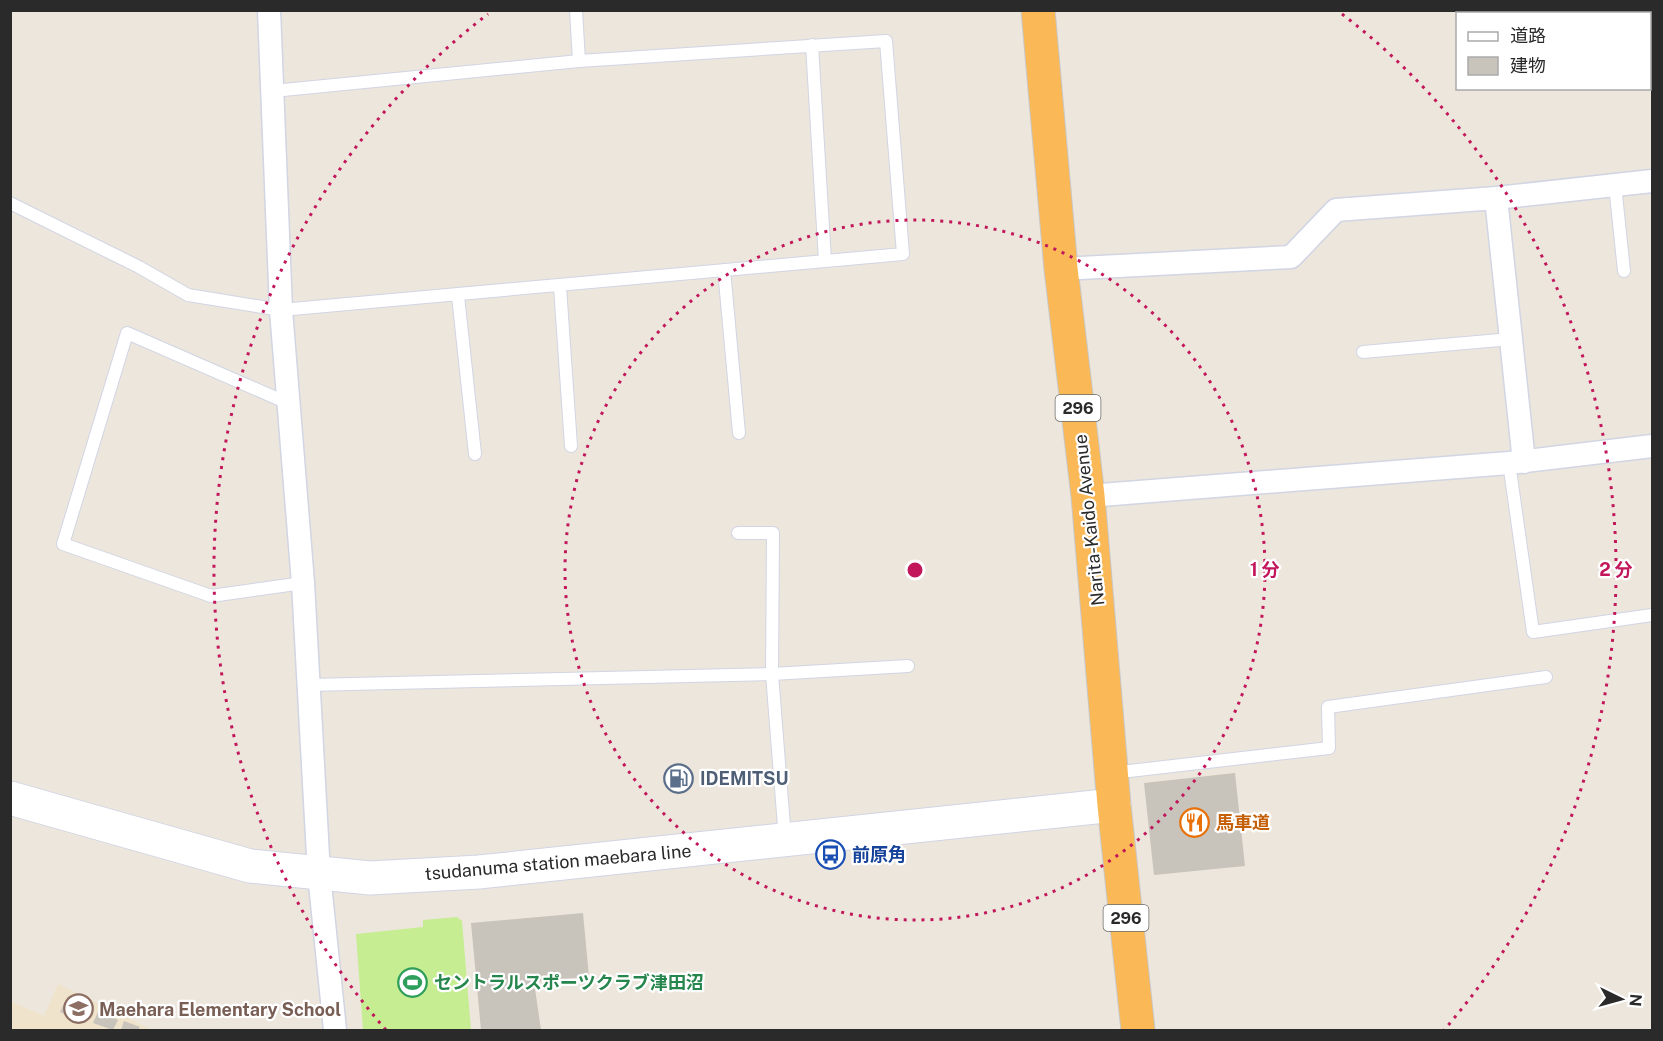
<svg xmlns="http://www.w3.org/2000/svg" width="1663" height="1041" viewBox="0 0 1663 1041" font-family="'Public Sans','Noto Sans JP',sans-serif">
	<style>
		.education { fill: #efe3cb }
		.pitch { fill: #c6ed91 }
		.building { fill: #c8c3bb }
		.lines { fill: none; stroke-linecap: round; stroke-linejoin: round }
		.service-casing { stroke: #d1d5e4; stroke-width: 14 }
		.minor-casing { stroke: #d1d5e4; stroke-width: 25 }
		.secondary-casing { stroke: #d1d5e4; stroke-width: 35 }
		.trunk-casing { stroke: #c8c8c8; stroke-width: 35 }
		.service { stroke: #fff; stroke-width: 12 }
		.minor { stroke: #fff; stroke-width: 22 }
		.secondary { stroke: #fff; stroke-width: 33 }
		.trunk { stroke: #fab856; stroke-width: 33 }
		.ring { fill: none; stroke: #c2185b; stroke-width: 3; stroke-dasharray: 3 6 }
		.labels { text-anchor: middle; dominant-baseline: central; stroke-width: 4.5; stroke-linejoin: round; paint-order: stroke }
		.shield { fill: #fff; stroke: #6a6a6a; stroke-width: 1.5 }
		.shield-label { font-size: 16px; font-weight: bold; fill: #2a2a2a }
		.street-label { font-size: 18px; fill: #2a2a2a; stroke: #fff }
		.service-label { font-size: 18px; font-weight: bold; fill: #4e5e75; stroke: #fff; text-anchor: start }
		.food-label { font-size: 18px; font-weight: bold; fill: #c56008; stroke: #fff; text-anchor: start }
		.transit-label { font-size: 18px; font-weight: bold; fill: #164399; stroke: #fff; text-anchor: start }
		.leisure-label { font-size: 18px; font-weight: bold; fill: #27864d; stroke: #fff; text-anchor: start }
		.education-label { font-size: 18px; font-weight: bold; fill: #785e54; stroke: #fff; text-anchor: start }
		.centre { fill: #c2185b; stroke: #fff; stroke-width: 3 }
		.ring-label { font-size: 18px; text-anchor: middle; font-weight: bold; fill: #c2185b; stroke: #fff; stroke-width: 4.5; stroke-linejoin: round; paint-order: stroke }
	</style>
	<rect width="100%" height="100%" fill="#ede6dc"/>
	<path class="education" d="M 58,984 L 153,1030 L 11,1030 L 10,1001 L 44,1016 Z"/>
	<path class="pitch" d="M 457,917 L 462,921 L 471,1030 L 363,1030 L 356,934 L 423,927 L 423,920 Z"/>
	<path class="building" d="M 1235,773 L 1245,866 L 1154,875 L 1144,783 Z
		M 583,913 L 589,977 L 534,982 L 541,1030 L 481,1030 L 471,923 Z
		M 68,996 L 93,1009 L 85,1023 L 60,1012 Z
		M 99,1010 L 118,1020 L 113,1030 L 93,1023 Z
		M 124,1021 L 140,1027 L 138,1030 L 121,1030 Z"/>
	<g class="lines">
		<defs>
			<path id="service" d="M 576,10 L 579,61
				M 812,45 L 825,261
				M 1615,185 L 1624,271
				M 10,203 L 139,267 L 188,295 L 281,310 L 903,254 L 886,41 L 579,61 L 273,91
				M 724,270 L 739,433
				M 560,287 L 571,446
				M 458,296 L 475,454
				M 1363,352 L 1511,339
				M 290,404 L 127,333 L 63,544 L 211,596 L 303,583
				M 1509,463 L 1533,632 L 1652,615
				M 738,533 L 773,533 L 772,674 L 785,839
				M 309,685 L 772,674 L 908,666
				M 1112,773 L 1329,748 L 1328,707 L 1546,677"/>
			<path id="minor" d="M 269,10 L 281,310 L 303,583 L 319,874 L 335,1030
				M 1496,198 L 1524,462
				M 1061,269 L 1291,257 L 1336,210 L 1496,198 L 1652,181
				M 1088,496 L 1509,463 L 1652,446"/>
			<path id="secondary" d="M 10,798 L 250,866 L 370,878 L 479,872 L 1114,805"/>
			<path id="trunk" d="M 1038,10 L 1061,269 L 1088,496 L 1114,805 L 1138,1030"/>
		</defs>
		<use href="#service" class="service-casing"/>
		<use href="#minor" class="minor-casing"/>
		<use href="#secondary" class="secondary-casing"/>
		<use href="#trunk" class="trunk-casing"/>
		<use href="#service" class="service"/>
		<use href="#minor" class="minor"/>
		<use href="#secondary" class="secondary"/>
		<use href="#trunk" class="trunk"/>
	</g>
	<g class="ring">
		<circle cx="915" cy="570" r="350"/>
		<path d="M386 1030A701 701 0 0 1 488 14M1342 14A701 701 0 0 1 1444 1030"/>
	</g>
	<defs>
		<symbol id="fuel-ring" viewBox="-11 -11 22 22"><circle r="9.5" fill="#fff" stroke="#5c6f8a" stroke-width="1.5"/><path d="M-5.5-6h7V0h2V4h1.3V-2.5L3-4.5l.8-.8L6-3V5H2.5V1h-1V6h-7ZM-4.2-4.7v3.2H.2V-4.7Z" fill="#5c6f8a"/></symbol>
		<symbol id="restaurant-ring" viewBox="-11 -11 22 22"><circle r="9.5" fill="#fff" stroke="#e8710a" stroke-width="1.5"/><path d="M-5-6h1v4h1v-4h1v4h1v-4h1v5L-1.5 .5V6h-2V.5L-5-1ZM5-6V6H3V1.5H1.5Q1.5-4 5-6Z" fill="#e8710a"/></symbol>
		<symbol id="bus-ring" viewBox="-11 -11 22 22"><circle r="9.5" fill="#fff" stroke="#1a4fb4" stroke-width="1.5"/><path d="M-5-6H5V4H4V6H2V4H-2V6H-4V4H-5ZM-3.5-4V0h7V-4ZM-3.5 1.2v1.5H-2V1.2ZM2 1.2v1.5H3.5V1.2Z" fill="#1a4fb4"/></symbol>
		<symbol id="stadium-ring" viewBox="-11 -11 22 22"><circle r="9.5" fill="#fff" stroke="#2e9e5b" stroke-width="1.5"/><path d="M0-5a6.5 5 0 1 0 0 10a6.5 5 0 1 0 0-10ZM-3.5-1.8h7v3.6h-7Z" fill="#2e9e5b"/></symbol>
		<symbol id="school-ring" viewBox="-11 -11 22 22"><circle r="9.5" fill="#fff" stroke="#8d6e63" stroke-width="1.5"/><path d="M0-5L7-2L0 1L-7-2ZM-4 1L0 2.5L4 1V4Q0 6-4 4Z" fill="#8d6e63"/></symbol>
	</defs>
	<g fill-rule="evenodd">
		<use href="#fuel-ring" x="662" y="762" width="33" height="33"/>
		<use href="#restaurant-ring" x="1178" y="806" width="33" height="33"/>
		<use href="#bus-ring" x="814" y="838" width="33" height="33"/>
		<use href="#stadium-ring" x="396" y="966" width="33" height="33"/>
		<use href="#school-ring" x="62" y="992" width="33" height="33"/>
	</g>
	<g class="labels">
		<g class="shield">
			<rect x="1055.5" y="395" width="45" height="26" rx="4.5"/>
			<rect x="1103.5" y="905" width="45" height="26" rx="4.5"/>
		</g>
		<g class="shield-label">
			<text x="1078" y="408">296</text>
			<text x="1126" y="918">296</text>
		</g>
		<g class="street-label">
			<text transform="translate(1089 520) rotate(-96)">Narita-Kaido Avenue</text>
			<text transform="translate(558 862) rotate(-5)">tsudanuma station maebara line</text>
		</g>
		<g class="service-label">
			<text x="700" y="778">IDEMITSU</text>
		</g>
		<g class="food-label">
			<text x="1216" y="822">馬車道</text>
		</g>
		<g class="transit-label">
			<text x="852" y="854">前原角</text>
		</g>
		<g class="leisure-label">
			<text x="434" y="982">セントラルスポーツクラブ津田沼</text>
		</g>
		<g class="education-label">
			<text x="99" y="1009">Maehara Elementary School</text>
		</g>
	</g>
	<circle cx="915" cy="570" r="9" class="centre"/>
	<g class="ring-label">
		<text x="1265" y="576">1 分</text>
		<text x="1616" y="576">2 分</text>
	</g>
	<rect width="1663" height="1041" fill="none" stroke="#2a2a2a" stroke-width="24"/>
	<rect x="1456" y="12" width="195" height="78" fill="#ffffff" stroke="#aaaaaa" stroke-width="1.5"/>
	<rect x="1468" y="32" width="30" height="9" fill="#ffffff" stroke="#aaaaaa" stroke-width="1.5"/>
	<text x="1510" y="42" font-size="18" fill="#2a2a2a">道路</text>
	<rect x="1468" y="57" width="30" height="18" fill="#c8c3bb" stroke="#aaaaaa" stroke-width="1.5"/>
	<text x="1510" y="72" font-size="18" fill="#2a2a2a">建物</text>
	<g transform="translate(1621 999) rotate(95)" stroke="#ffffff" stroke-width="4.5" paint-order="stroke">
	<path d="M0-4.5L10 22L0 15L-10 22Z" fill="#2a2a2a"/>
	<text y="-9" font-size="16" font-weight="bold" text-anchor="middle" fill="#2a2a2a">N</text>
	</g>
</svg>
